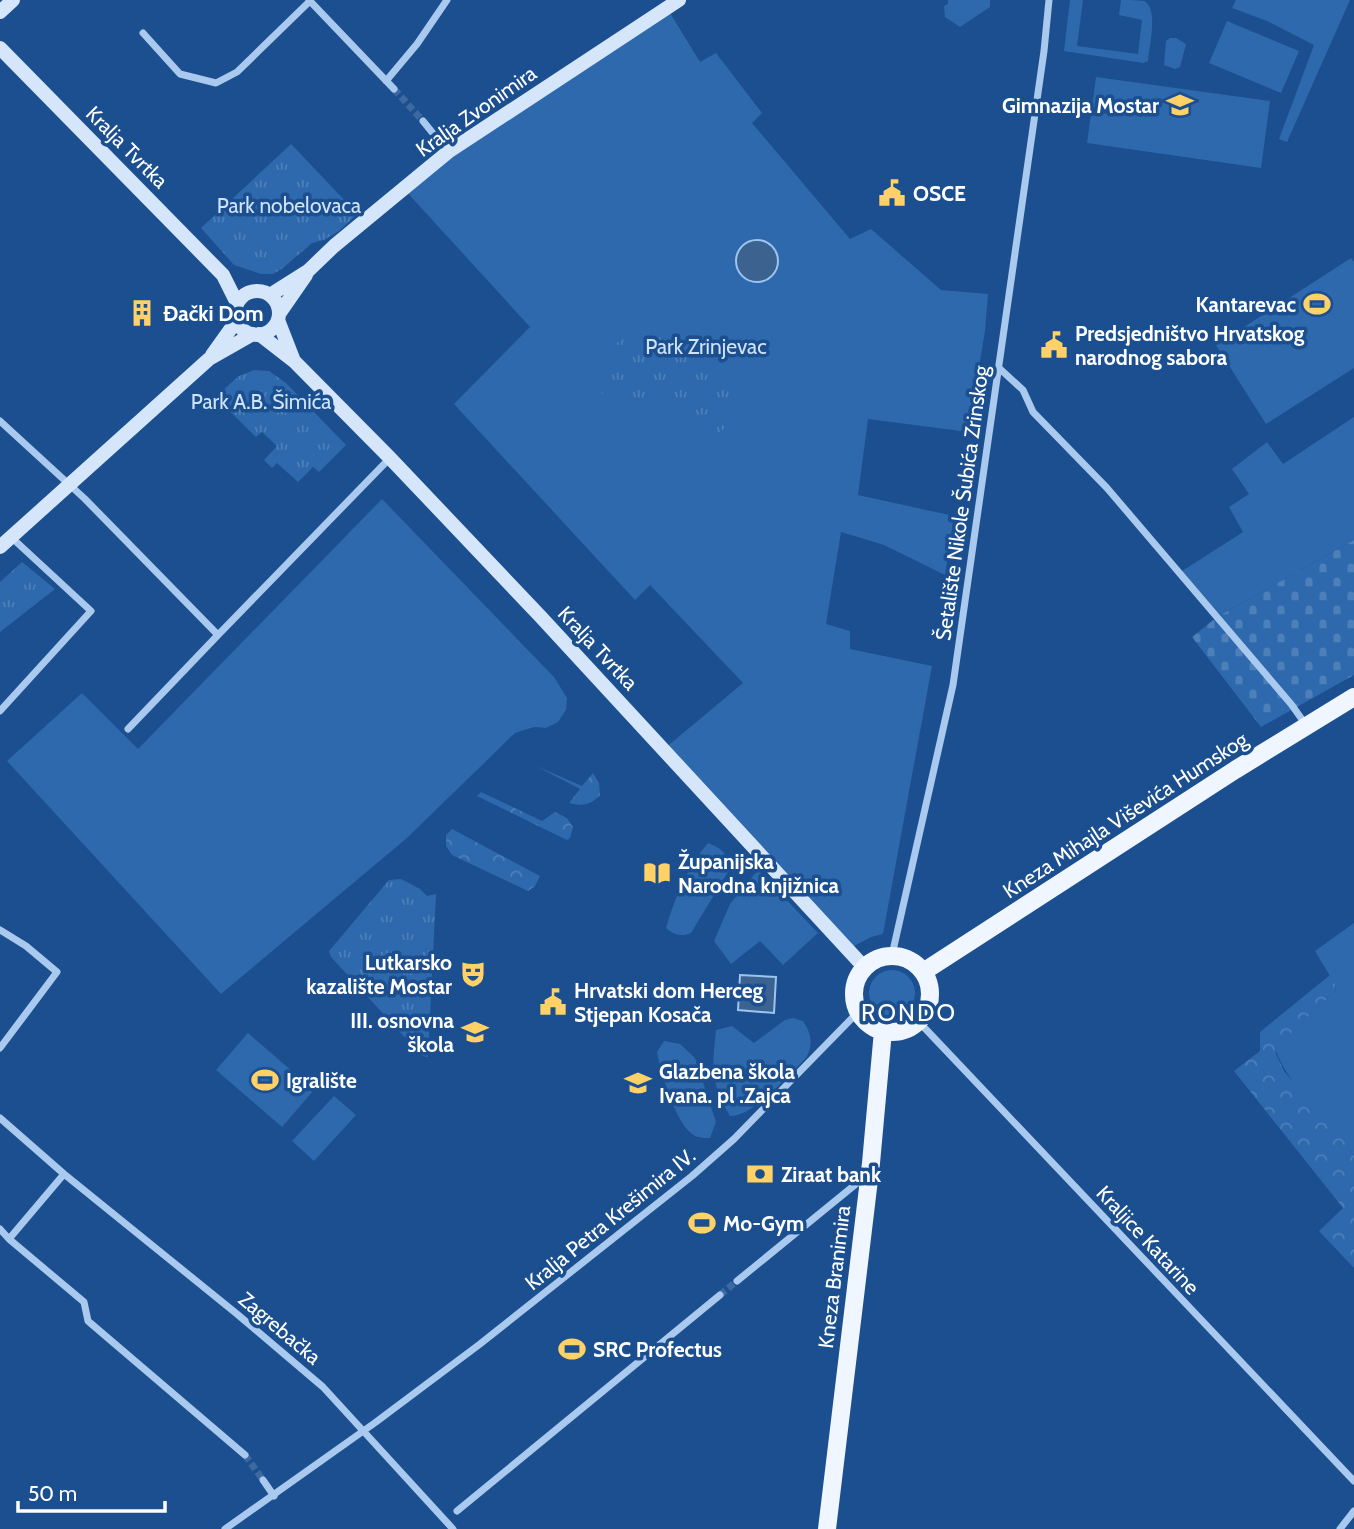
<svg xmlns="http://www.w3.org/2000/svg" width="1354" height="1529" viewBox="0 0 1354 1529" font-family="Cabin,sans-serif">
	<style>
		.green { fill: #2e69ad }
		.forest { fill: url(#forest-crowns) }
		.cemetery { fill: url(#cemetery-stones) }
		.park { fill: url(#park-tufts) }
		.water { fill: #3c6290; stroke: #9cc4f0; stroke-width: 2 }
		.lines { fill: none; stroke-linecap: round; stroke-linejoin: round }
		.street-tunnel { stroke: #3d69a0; stroke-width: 7; stroke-dasharray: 7 3.5; stroke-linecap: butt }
		.street { stroke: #a9c9ee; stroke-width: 7 }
		.secondary { stroke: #d6e6fa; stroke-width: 14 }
		.primary { stroke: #f0f6ff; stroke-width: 18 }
		.labels { text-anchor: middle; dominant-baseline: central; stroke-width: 7; stroke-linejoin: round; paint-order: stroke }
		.poi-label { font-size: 21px; font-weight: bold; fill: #fff; stroke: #1b4f8f; text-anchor: start }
		.street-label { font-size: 21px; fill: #fff; stroke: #1b4f8f }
		.park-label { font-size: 21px; fill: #cfe3fa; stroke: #1b4f8f }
		.quarter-label { font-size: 24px; letter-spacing: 2px; fill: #fff; stroke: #1b4f8f }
	</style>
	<defs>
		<pattern id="forest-crowns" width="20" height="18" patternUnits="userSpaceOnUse" patternTransform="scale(1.75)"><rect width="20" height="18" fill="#2e69ad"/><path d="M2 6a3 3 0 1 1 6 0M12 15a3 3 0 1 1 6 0" fill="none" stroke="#4d80b9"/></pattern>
		<pattern id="cemetery-stones" width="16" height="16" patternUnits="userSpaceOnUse" patternTransform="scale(1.75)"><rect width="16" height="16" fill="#2e69ad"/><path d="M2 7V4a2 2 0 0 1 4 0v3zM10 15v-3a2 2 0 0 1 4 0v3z" fill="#4d80b9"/></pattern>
		<pattern id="park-tufts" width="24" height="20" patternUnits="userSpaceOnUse" patternTransform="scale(1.75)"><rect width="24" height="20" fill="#2e69ad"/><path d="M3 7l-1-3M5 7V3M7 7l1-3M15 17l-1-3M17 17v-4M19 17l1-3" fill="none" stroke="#4d80b9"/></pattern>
	</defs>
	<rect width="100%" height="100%" fill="#1b4f8f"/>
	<path class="green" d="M 948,0 L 990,0 L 990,7 L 960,27 L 945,17 L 944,6 L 948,4 Z
		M 1070,0 L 1083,0 L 1077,46 L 1138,54 L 1142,20 L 1119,15 L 1121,0 C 1128,0 1138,0 1144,1 C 1159,8 1149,47 1148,61 L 1143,63 L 1064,51 Z
		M 1236,0 L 1350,0 L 1287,142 L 1279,139 L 1314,45 L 1267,21 L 1232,8 Z
		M 667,8 L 700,62 L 716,53 L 762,113 L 752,123 L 850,239 L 871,229 L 941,290 L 988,294 L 985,331 L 968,432 L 868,419 L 858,495 L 954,516 L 945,575 L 884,545 L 841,532 L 826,624 L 850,631 L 850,649 L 932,666 L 883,934 L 871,937 L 854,946 L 664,749 L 743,683 L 650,585 L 635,600 L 454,404 L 530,327 L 404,189 Z
		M 1227,21 L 1299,51 L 1281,93 L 1209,63 Z
		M 1170,38 L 1176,38 L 1186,44 L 1180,67 L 1175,69 L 1164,65 L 1166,41 Z
		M 1096,77 L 1270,101 L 1261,168 L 1087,143 Z
		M 1351,258 L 1354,262 L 1354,368 L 1266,424 L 1216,345 Z
		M 1354,417 L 1354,540 L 1217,617 L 1179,573 L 1243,532 L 1229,507 L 1249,494 L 1232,469 L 1267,442 L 1283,464 Z
		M 382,499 L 554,677 L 567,698 L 566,710 L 558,722 L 546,728 L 534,727 L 515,733 L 407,838 L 221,994 L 7,761 L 82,693 L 138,749 Z
		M 708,843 C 722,848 727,854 731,867 L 691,933 C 681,937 673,935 666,928 C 674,899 688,866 708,843 Z
		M 758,870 L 818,933 L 783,965 L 760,941 L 731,964 L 714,941 L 730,904 Z
		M 1354,923 L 1354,1156 C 1337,1131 1275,1071 1276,1046 L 1335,991 L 1336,986 L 1315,951 Z
		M869 993a23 23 0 1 1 46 0a23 23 0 1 1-46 0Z
		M 793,1018 L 803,1021 C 811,1033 814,1044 806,1058 C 788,1075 755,1116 730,1116 C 710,1081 712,1069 716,1030 L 732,1026 L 754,1043 L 785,1020 Z
		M 248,1033 L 314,1090 L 282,1127 L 216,1070 Z
		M 664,1041 L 680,1044 L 695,1058 L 716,1122 L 710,1138 C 706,1138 702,1138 698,1137 C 677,1131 661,1072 657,1052 Z
		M 334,1096 L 356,1115 L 314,1161 L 292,1141 Z"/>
	<path class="forest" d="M 536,766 L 582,786 L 593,773 L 599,783 L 600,795 C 590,806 582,806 569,803 L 580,789 Z
		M 481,792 L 542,821 L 555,812 L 567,818 L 573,827 L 570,838 L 567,840 L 477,796 Z
		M 452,829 L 540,876 L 535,886 L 528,891 L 452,855 L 446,846 L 446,835 Z
		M 1330,975 L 1336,986 L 1335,991 L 1277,1046 L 1276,1054 L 1284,1071 L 1341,1137 L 1354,1156 L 1354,1268 L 1319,1231 L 1343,1208 L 1234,1071 L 1260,1051 L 1260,1032 Z"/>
	<path class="cemetery" d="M 1354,540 L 1354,675 L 1261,727 L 1192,637 L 1217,617 Z"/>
	<path class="park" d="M 291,144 L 351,207 L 356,215 L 339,231 L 324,240 L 312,243 L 283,268 L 273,274 L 261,274 L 234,265 L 201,228 Z
		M 653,332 C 670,343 744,390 736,413 C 733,421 721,431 715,437 L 700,438 C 697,431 695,424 691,417 C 680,397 660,393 645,409 C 632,407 613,407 604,396 C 590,378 610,346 626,335 C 633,331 645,333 653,332 Z
		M 254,370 L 269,371 L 286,383 L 346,445 L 319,472 L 313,467 L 298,482 L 277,463 L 272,468 L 264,460 L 277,446 L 262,432 L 256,437 L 215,397 L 239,376 Z
		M 22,562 L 55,589 L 0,632 L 0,582 Z
		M 401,879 L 420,889 L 427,896 L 436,894 L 428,1057 L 422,1056 L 331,957 L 329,951 L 389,880 Z"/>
	<path class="water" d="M736 261a21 21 0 1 1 42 0a21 21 0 1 1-42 0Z
		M 740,975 L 776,977 L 774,1013 L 738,1010 Z"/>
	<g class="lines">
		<path class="street-tunnel" d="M 394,89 L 423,121
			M 720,1295 L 737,1281
			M 245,1455 L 263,1480"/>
		<path class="street" d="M 309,0 L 394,89
			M 143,33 L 180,74 L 216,83 L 237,72 L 310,1
			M 386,81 L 417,44 L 447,0
			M 423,121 L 448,152
			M 999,368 L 1023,390 L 1033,412 L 1107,488 L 1291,704 L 1306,725
			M 0,421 L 85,499 L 218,635 L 390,458
			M 0,711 L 91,611 L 11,537
			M 128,729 L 218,635
			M 0,930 L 26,946 L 57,972 L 0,1048
			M 892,955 L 953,685 L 1044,51 L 1049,0
			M 918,1021 L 1354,1481
			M 0,1118 L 64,1174 L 237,1314 L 323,1387 L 453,1529
			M 64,1174 L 9,1239 L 84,1302 L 88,1321 L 245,1455
			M 0,1229 L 9,1239
			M 737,1281 L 867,1175
			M 263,1480 L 274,1496
			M 457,1511 L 720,1295
			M 225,1529 L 376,1422 L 480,1344 L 692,1176 L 734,1139 L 858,1012
			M 1340,1529 L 1354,1511"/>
		<path class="secondary" d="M 0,12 L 13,0
			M 0,48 L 223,275 L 237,303
			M235 313a22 22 0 1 1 44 0a22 22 0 1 1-44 0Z
			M 270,295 L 308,271 L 334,246 L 448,152 L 679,0
			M 279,314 L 306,275
			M 278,320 L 294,361
			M 259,334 L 295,362 L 390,458 L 540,616 L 864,967
			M 212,355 L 237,320
			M 0,547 L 209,359 L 253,334"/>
		<path class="primary" d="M854 994a38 38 0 1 1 76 0a38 38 0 1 1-76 0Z
			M 923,972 L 1235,770 L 1354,697
			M 827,1529 L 871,1163 L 883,1031"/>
	</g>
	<defs>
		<symbol id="school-bare" viewBox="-9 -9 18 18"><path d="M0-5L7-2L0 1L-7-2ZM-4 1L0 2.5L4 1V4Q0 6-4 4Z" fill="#ffd166" stroke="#1b4f8f" stroke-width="2.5" paint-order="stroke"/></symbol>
		<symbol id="civic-bare" viewBox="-9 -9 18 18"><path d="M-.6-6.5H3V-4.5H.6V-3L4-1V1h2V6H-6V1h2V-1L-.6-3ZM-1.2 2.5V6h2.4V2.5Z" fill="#ffd166" stroke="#1b4f8f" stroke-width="2.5" paint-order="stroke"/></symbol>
		<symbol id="stadium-bare" viewBox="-9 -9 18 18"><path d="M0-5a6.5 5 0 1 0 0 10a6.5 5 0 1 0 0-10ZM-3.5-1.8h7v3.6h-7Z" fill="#ffd166" stroke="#1b4f8f" stroke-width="2.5" paint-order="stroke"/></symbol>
		<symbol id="building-bare" viewBox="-9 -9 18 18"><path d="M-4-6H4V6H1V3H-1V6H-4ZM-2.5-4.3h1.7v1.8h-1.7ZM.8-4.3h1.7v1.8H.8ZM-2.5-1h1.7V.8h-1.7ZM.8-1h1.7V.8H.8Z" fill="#ffd166" stroke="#1b4f8f" stroke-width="2.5" paint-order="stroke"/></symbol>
		<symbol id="library-bare" viewBox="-9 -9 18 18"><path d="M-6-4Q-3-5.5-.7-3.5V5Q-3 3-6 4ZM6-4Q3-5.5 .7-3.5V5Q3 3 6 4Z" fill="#ffd166" stroke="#1b4f8f" stroke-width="2.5" paint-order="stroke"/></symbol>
		<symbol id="theatre-bare" viewBox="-9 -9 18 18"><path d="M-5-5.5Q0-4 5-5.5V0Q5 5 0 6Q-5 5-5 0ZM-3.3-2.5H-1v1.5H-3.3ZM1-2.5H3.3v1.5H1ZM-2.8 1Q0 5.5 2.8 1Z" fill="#ffd166" stroke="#1b4f8f" stroke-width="2.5" paint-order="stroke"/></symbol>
		<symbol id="bank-bare" viewBox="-9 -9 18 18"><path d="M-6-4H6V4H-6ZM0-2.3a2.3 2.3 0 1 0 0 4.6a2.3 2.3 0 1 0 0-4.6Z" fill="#ffd166" stroke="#1b4f8f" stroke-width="2.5" paint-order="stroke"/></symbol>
	</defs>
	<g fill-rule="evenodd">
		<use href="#school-bare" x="1161" y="86" width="38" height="38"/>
		<use href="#civic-bare" x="873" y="174" width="38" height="38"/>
		<use href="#stadium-bare" x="1298" y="285" width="38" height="38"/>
		<use href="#building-bare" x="123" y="294" width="38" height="38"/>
		<use href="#civic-bare" x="1035" y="326" width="38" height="38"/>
		<use href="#library-bare" x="638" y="854" width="38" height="38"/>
		<use href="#theatre-bare" x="454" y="955" width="38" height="38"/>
		<use href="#civic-bare" x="534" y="983" width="38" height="38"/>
		<use href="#school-bare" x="456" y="1013" width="38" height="38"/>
		<use href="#stadium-bare" x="246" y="1061" width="38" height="38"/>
		<use href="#school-bare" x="619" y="1064" width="38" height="38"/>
		<use href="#bank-bare" x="741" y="1155" width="38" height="38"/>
		<use href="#stadium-bare" x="683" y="1204" width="38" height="38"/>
		<use href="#stadium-bare" x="553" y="1330" width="38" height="38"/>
	</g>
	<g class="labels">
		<g class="poi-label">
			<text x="1159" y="105" text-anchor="end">Gimnazija Mostar</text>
			<text x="913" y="193">OSCE</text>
			<text x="1296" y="304" text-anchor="end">Kantarevac</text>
			<text x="163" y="313">Đački Dom</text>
			<text x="1075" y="333">Predsjedništvo Hrvatskog<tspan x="1075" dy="24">narodnog sabora</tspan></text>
			<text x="678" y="861">Županijska<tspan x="678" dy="24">Narodna knjižnica</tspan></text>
			<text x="452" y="962" text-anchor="end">Lutkarsko<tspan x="452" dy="24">kazalište Mostar</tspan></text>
			<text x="574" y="990">Hrvatski dom Herceg<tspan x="574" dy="24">Stjepan Kosača</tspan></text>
			<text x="454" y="1020" text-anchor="end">III. osnovna<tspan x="454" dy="24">škola</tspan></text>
			<text x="659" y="1071">Glazbena škola<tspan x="659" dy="24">Ivana. pl .Zajca</tspan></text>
			<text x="286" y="1080">Igralište</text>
			<text x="781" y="1174">Ziraat bank</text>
			<text x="723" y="1223">Mo-Gym</text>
			<text x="593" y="1349">SRC Profectus</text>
		</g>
		<g class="street-label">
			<text transform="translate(476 111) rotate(-35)">Kralja Zvonimira</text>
			<text transform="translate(127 147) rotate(45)">Kralja Tvrtka</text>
			<text transform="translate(962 503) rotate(-82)">Šetalište Nikole Šubića Zrinskog</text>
			<text transform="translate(598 648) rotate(47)">Kralja Tvrtka</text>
			<text transform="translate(1125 815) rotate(-33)">Kneza Mihajla Viševića Humskog</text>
			<text transform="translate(610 1219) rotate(-39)">Kralja Petra Krešimira IV.</text>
			<text transform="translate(1148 1240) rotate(47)">Kraljice Katarine</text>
			<text transform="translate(834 1277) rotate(-83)">Kneza Branimira</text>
			<text transform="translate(280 1328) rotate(40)">Zagrebačka</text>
		</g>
		<g class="park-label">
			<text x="289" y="205">Park nobelovaca</text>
			<text x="706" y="346">Park Zrinjevac</text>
			<text x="261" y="401">Park A.B. Šimića</text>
		</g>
		<g class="quarter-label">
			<text x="909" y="1012">RONDO</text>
		</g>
	</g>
	<path d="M18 1501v10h147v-10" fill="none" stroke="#ffffff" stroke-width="3.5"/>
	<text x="28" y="1501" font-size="21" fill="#ffffff" stroke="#1b4f8f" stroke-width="5" paint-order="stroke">50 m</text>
</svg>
